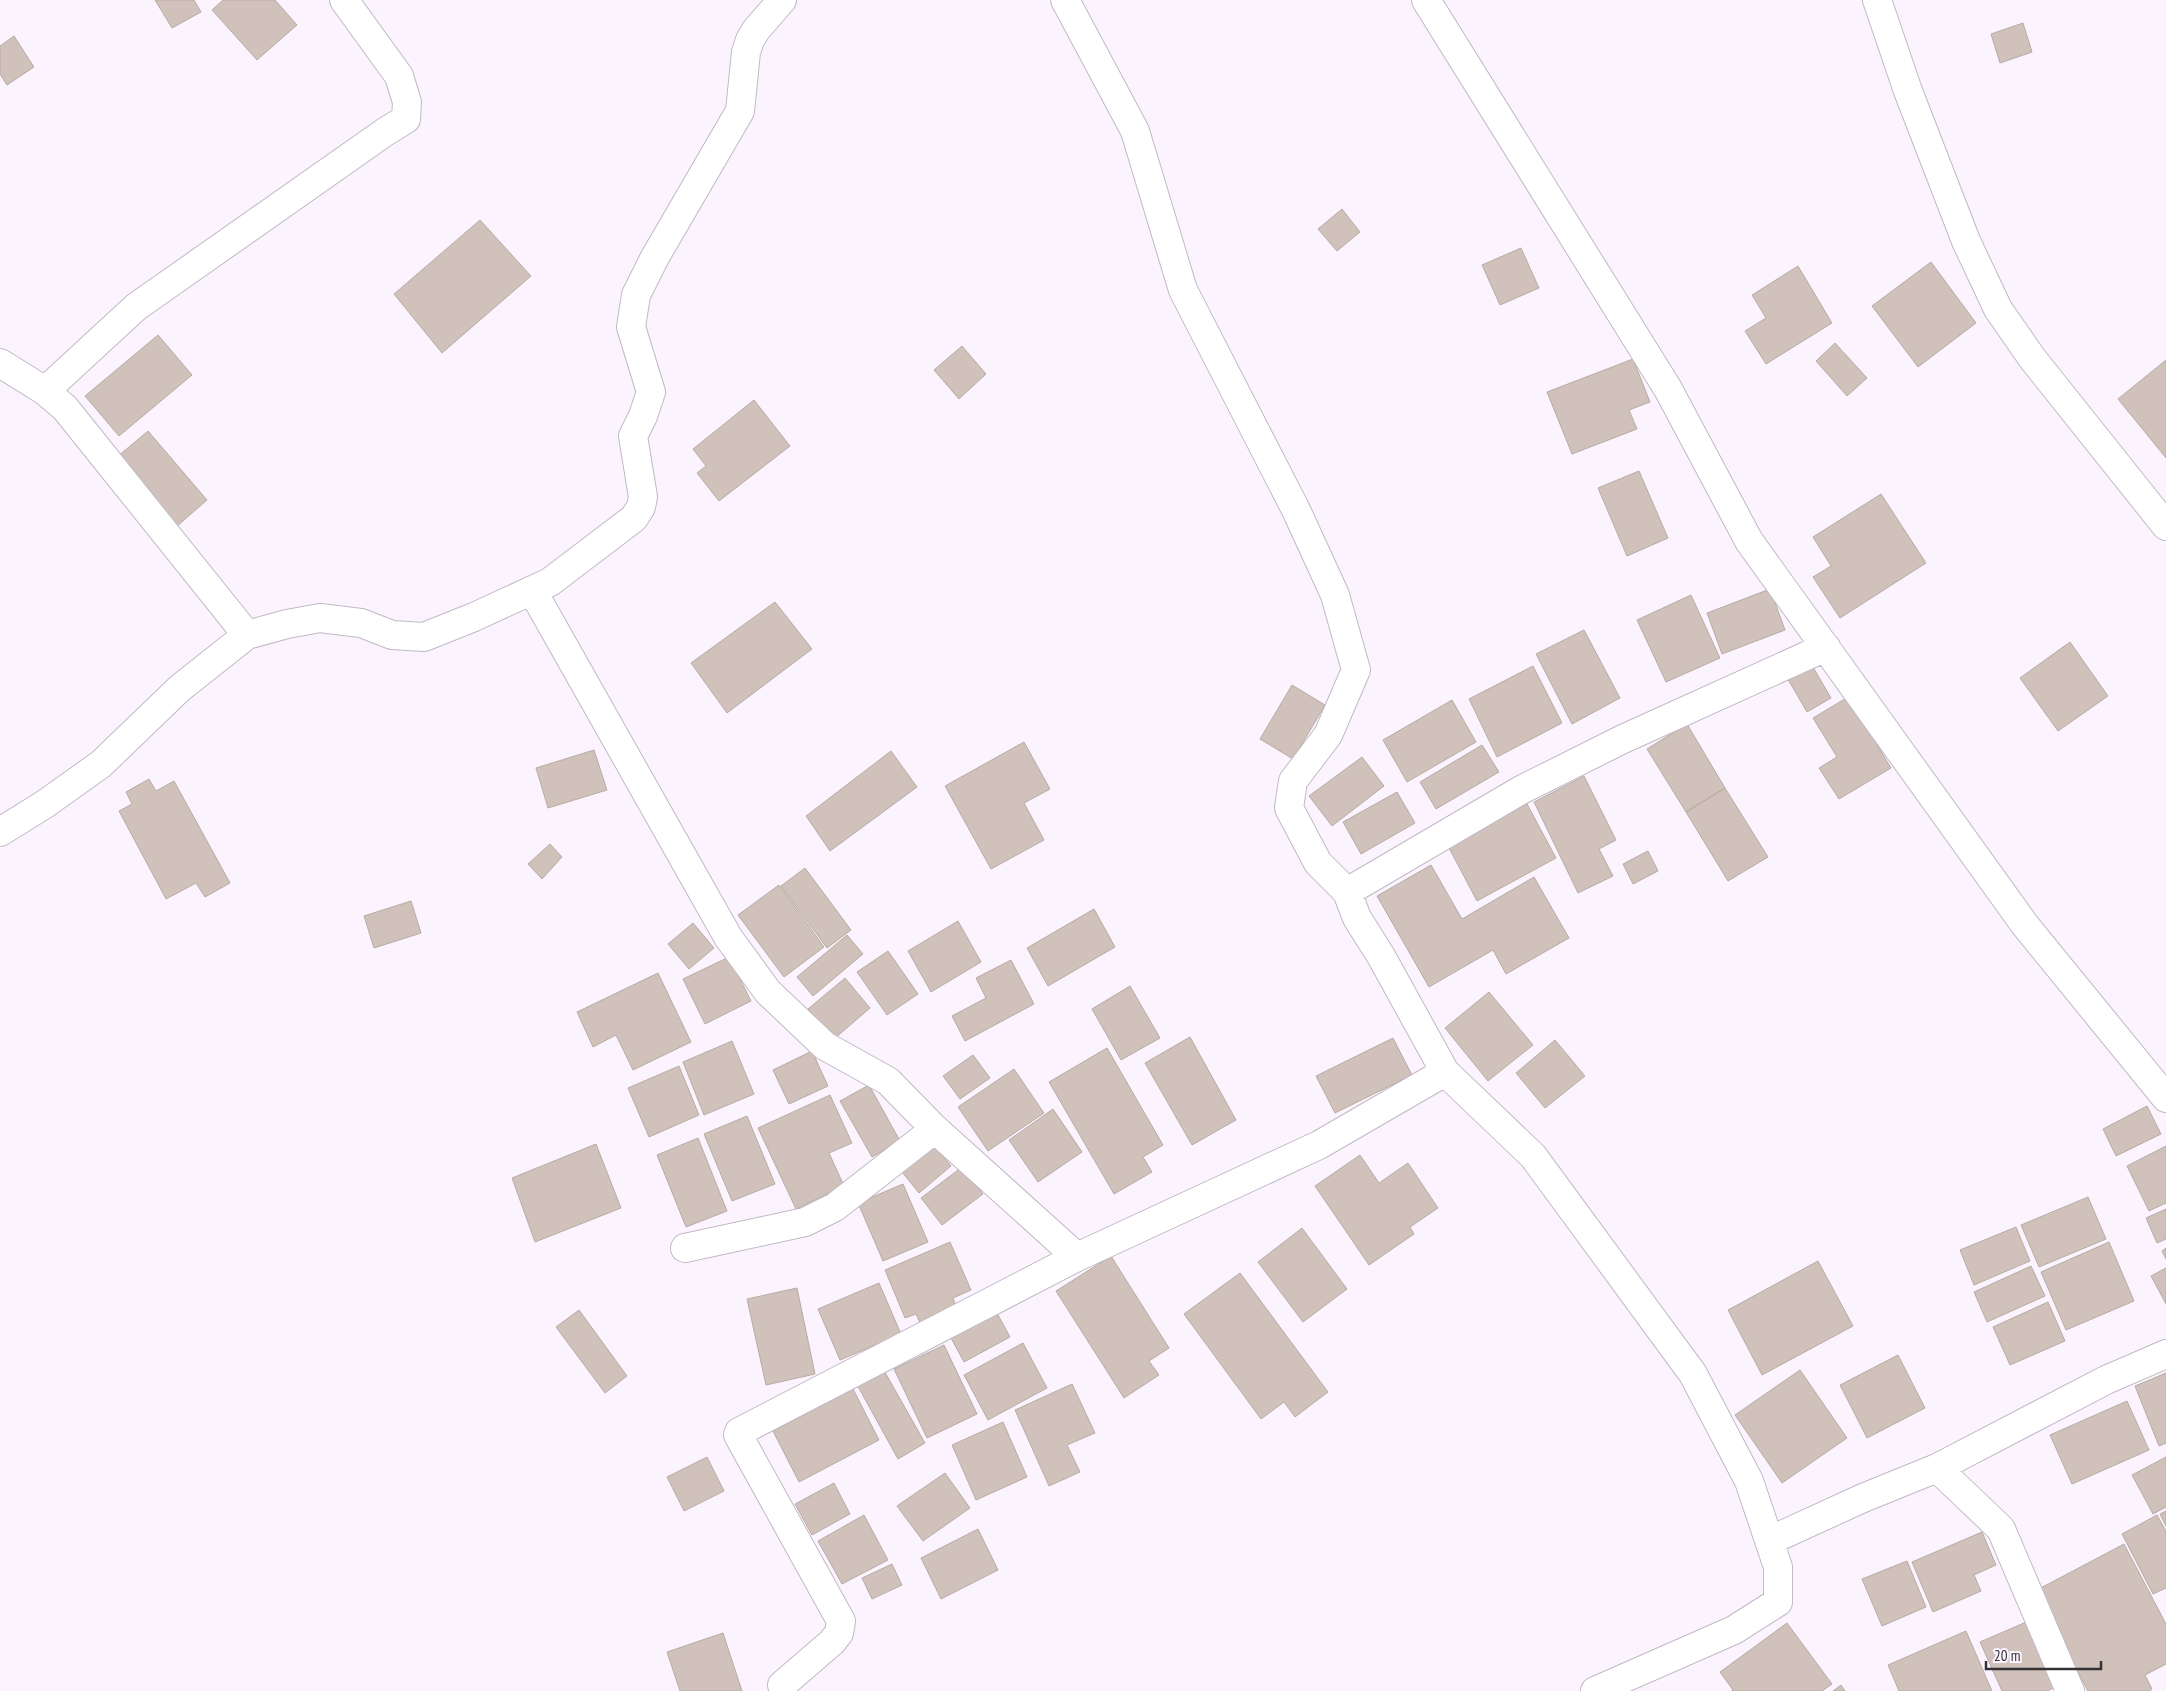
<svg xmlns="http://www.w3.org/2000/svg" width="2166" height="1691" viewBox="0 0 2166 1691" font-family="'PT Sans Narrow',sans-serif">
	<style>
		.building { fill: #d0c2bb; stroke: #b8aba4 }
		.lines { fill: none; stroke-linecap: round; stroke-linejoin: round }
		.street-casing { stroke: #c1b9c5; stroke-width: 30 }
		.street { stroke: #fff; stroke-width: 28 }
	</style>
	<rect width="100%" height="100%" fill="#fbf4fe"/>
	<path class="building" d="M 155,0 L 194,0 L 201,12 L 172,28 Z
		M 223,0 L 275,0 L 297,25 L 257,60 L 212,10 Z
		M 2023,23 L 2032,52 L 2000,63 L 1991,34 Z
		M 14,36 L 34,67 L 7,85 L 0,74 L 0,46 Z
		M 1342,209 L 1360,232 L 1337,251 L 1318,229 Z
		M 480,220 L 531,276 L 442,353 L 394,294 Z
		M 1521,248 L 1539,288 L 1500,305 L 1482,265 Z
		M 1931,262 L 1976,323 L 1918,367 L 1872,306 Z
		M 1798,266 L 1832,323 L 1766,364 L 1745,331 L 1766,318 L 1752,295 Z
		M 158,335 L 192,375 L 119,436 L 85,396 Z
		M 1835,343 L 1867,378 L 1847,396 L 1816,361 Z
		M 962,346 L 986,374 L 959,399 L 934,370 Z
		M 1633,359 L 1650,402 L 1629,410 L 1637,429 L 1572,454 L 1547,392 Z
		M 2166,360 L 2166,458 L 2118,399 Z
		M 754,400 L 790,446 L 719,501 L 697,473 L 706,466 L 693,449 Z
		M 148,431 L 207,500 L 176,527 L 117,457 Z
		M 1639,471 L 1668,538 L 1627,556 L 1598,488 Z
		M 1881,494 L 1926,563 L 1840,618 L 1813,577 L 1831,566 L 1813,537 Z
		M 1770,589 L 1785,630 L 1722,654 L 1707,613 Z
		M 1691,595 L 1720,658 L 1666,682 L 1637,620 Z
		M 775,602 L 812,649 L 727,713 L 691,663 Z
		M 1584,630 L 1620,698 L 1572,724 L 1536,654 Z
		M 2070,642 L 2108,696 L 2058,731 L 2020,678 Z
		M 1810,662 L 1831,698 L 1807,712 L 1786,676 Z
		M 1533,666 L 1562,723 L 1497,757 L 1469,699 Z
		M 1292,685 L 1325,705 L 1293,759 L 1260,739 Z
		M 1848,697 L 1891,768 L 1839,799 L 1819,768 L 1837,757 L 1813,718 Z
		M 1452,700 L 1476,742 L 1407,782 L 1383,740 Z
		M 1687,724 L 1725,788 L 1686,812 L 1647,749 Z
		M 1024,742 L 1050,789 L 1024,803 L 1044,840 L 991,869 L 945,786 Z
		M 1482,745 L 1499,772 L 1436,809 L 1420,782 Z
		M 594,750 L 607,790 L 548,808 L 536,768 Z
		M 891,751 L 917,787 L 830,851 L 806,816 Z
		M 1362,757 L 1384,786 L 1332,826 L 1309,796 Z
		M 1584,776 L 1616,840 L 1599,849 L 1613,876 L 1578,893 L 1534,802 Z
		M 149,779 L 156,791 L 174,781 L 230,883 L 205,897 L 196,883 L 166,899 L 119,811 L 132,804 L 126,792 Z
		M 1725,788 L 1768,857 L 1728,881 L 1686,812 Z
		M 1397,792 L 1415,823 L 1361,854 L 1343,822 Z
		M 1527,804 L 1556,858 L 1477,901 L 1448,846 Z
		M 550,844 L 562,857 L 542,879 L 528,864 Z
		M 1648,851 L 1658,871 L 1633,884 L 1623,864 Z
		M 1431,865 L 1462,919 L 1534,877 L 1569,938 L 1506,974 L 1493,950 L 1429,987 L 1377,896 Z
		M 805,868 L 851,930 L 827,948 L 781,886 Z
		M 779,885 L 824,947 L 784,977 L 738,915 Z
		M 411,901 L 421,933 L 374,948 L 364,916 Z
		M 1094,909 L 1115,947 L 1048,986 L 1027,948 Z
		M 958,921 L 981,962 L 931,992 L 908,951 Z
		M 693,923 L 714,948 L 689,969 L 668,944 Z
		M 847,935 L 863,954 L 813,996 L 797,977 Z
		M 888,951 L 918,994 L 887,1015 L 857,972 Z
		M 729,957 L 751,1001 L 705,1024 L 683,979 Z
		M 1011,960 L 1034,1004 L 965,1041 L 952,1016 L 986,998 L 976,978 Z
		M 658,973 L 691,1042 L 633,1070 L 616,1035 L 593,1047 L 577,1012 Z
		M 845,978 L 870,1008 L 834,1039 L 808,1009 Z
		M 1130,986 L 1160,1038 L 1121,1060 L 1092,1009 Z
		M 1489,992 L 1533,1045 L 1488,1081 L 1445,1028 Z
		M 1190,1037 L 1236,1120 L 1192,1145 L 1145,1063 Z
		M 1393,1038 L 1412,1075 L 1335,1113 L 1316,1076 Z
		M 1555,1040 L 1585,1076 L 1545,1108 L 1516,1073 Z
		M 732,1041 L 754,1094 L 704,1115 L 683,1062 Z
		M 1107,1048 L 1163,1145 L 1143,1157 L 1152,1172 L 1114,1194 L 1049,1082 Z
		M 812,1051 L 828,1086 L 789,1104 L 773,1070 Z
		M 973,1055 L 990,1078 L 960,1099 L 943,1076 Z
		M 679,1066 L 699,1115 L 649,1137 L 628,1088 Z
		M 1014,1069 L 1044,1113 L 988,1151 L 958,1107 Z
		M 869,1085 L 900,1141 L 872,1157 L 840,1101 Z
		M 830,1095 L 852,1143 L 829,1153 L 844,1186 L 796,1209 L 758,1128 Z
		M 2147,1106 L 2161,1134 L 2116,1156 L 2103,1129 Z
		M 1053,1109 L 1082,1152 L 1038,1182 L 1009,1140 Z
		M 747,1116 L 775,1184 L 732,1201 L 704,1134 Z
		M 698,1138 L 727,1211 L 686,1227 L 657,1155 Z
		M 596,1144 L 621,1208 L 535,1242 L 512,1178 Z
		M 934,1145 L 951,1166 L 919,1193 L 902,1172 Z
		M 2166,1146 L 2166,1203 L 2149,1211 L 2127,1166 Z
		M 1360,1155 L 1379,1183 L 1408,1163 L 1438,1208 L 1410,1227 L 1414,1234 L 1369,1265 L 1315,1186 Z
		M 962,1167 L 983,1194 L 942,1225 L 921,1198 Z
		M 903,1184 L 928,1242 L 883,1261 L 858,1203 Z
		M 2088,1197 L 2106,1239 L 2039,1267 L 2021,1225 Z
		M 2166,1209 L 2166,1239 L 2157,1243 L 2146,1218 Z
		M 2016,1227 L 2030,1261 L 1974,1285 L 1960,1250 Z
		M 1302,1228 L 1347,1289 L 1303,1322 L 1258,1262 Z
		M 950,1242 L 971,1290 L 953,1298 L 958,1312 L 922,1327 L 916,1314 L 905,1318 L 885,1270 Z
		M 2109,1242 L 2134,1301 L 2066,1330 L 2041,1272 Z
		M 2166,1248 L 2166,1259 L 2162,1251 Z
		M 1111,1256 L 1169,1348 L 1149,1361 L 1159,1375 L 1124,1398 L 1056,1291 Z
		M 1818,1261 L 1853,1326 L 1762,1375 L 1728,1310 Z
		M 2031,1266 L 2045,1296 L 1987,1322 L 1974,1292 Z
		M 2166,1268 L 2166,1304 L 2151,1276 Z
		M 1240,1273 L 1328,1392 L 1295,1417 L 1284,1402 L 1261,1419 L 1184,1314 Z
		M 879,1283 L 901,1334 L 840,1360 L 818,1309 Z
		M 797,1288 L 815,1374 L 766,1385 L 747,1299 Z
		M 2048,1302 L 2065,1341 L 2010,1365 L 1993,1327 Z
		M 579,1310 L 627,1376 L 605,1393 L 556,1327 Z
		M 997,1313 L 1010,1337 L 964,1362 L 951,1338 Z
		M 1023,1343 L 1047,1388 L 988,1420 L 964,1375 Z
		M 944,1345 L 977,1414 L 927,1438 L 894,1369 Z
		M 1898,1355 L 1925,1408 L 1867,1438 L 1840,1385 Z
		M 882,1367 L 925,1443 L 898,1459 L 855,1381 Z
		M 1800,1370 L 1847,1438 L 1782,1483 L 1735,1415 Z
		M 2166,1373 L 2166,1443 L 2159,1446 L 2135,1386 Z
		M 1072,1384 L 1095,1433 L 1067,1445 L 1080,1472 L 1049,1486 L 1015,1410 Z
		M 853,1389 L 879,1440 L 799,1482 L 773,1431 Z
		M 2127,1401 L 2149,1450 L 2072,1484 L 2050,1435 Z
		M 1003,1422 L 1027,1477 L 976,1500 L 952,1445 Z
		M 707,1457 L 724,1491 L 684,1511 L 667,1477 Z
		M 2166,1457 L 2166,1507 L 2153,1514 L 2132,1475 Z
		M 945,1473 L 970,1508 L 923,1541 L 897,1506 Z
		M 834,1483 L 850,1514 L 812,1535 L 795,1504 Z
		M 2166,1511 L 2166,1526 L 2160,1514 Z
		M 864,1515 L 888,1560 L 842,1584 L 818,1541 Z
		M 2157,1515 L 2166,1531 L 2166,1588 L 2153,1594 L 2122,1534 Z
		M 978,1529 L 998,1570 L 941,1599 L 921,1558 Z
		M 1982,1532 L 1996,1565 L 1974,1575 L 1981,1591 L 1933,1612 L 1912,1562 Z
		M 2124,1544 L 2166,1624 L 2166,1664 L 2145,1675 L 2152,1689 L 2149,1691 L 2088,1691 L 2035,1591 Z
		M 1907,1561 L 1926,1607 L 1882,1626 L 1862,1579 Z
		M 892,1564 L 902,1585 L 872,1599 L 862,1578 Z
		M 2031,1620 L 2060,1685 L 2047,1691 L 2002,1691 L 1980,1642 Z
		M 1787,1623 L 1832,1684 L 1822,1691 L 1732,1691 L 1733,1690 L 1720,1672 Z
		M 1966,1631 L 1992,1691 L 1899,1691 L 1888,1665 Z
		M 723,1633 L 742,1691 L 680,1691 L 667,1652 Z
		M 1841,1685 L 1845,1691 L 1833,1691 Z"/>
	<g class="lines">
		<defs>
			<path id="street" d="M 1065,0 L 1135,131 L 1183,290 L 1296,510 L 1335,595 L 1356,670 L 1328,735 L 1293,781 L 1289,808 L 1318,863 L 1347,892
				M 1426,0 L 1668,389 L 1749,541 L 2025,925 L 2166,1098
				M 1877,0 L 1908,91 L 1966,241 L 1998,309 L 2032,358 L 2166,526
				M 0,363 L 45,391 L 65,408 L 247,635
				M 45,391 L 136,307 L 385,132 L 406,119 L 407,102 L 399,76 L 344,0
				M 532,590 L 728,937 L 768,992 L 825,1046 L 888,1081 L 935,1129 L 1077,1257
				M 0,832 L 45,804 L 101,764 L 180,688 L 247,635 L 287,624 L 320,618 L 361,623 L 392,635 L 424,637 L 474,617 L 550,582 L 634,518 L 641,507 L 643,497 L 633,436 L 643,416 L 651,392 L 631,327 L 636,295 L 655,257 L 740,111 L 746,52 L 750,40 L 756,30 L 782,0
				M 685,1248 L 805,1222 L 835,1207 L 935,1129
				M 1937,1468 L 2001,1529 L 2070,1691
				M 1769,1541 L 1863,1498 L 1937,1468 L 2106,1380 L 2166,1354
				M 782,1685 L 832,1642 L 839,1633 L 841,1621 L 738,1435 L 739,1432 L 1077,1257 L 1319,1145 L 1445,1072
				M 1595,1691 L 1734,1630 L 1778,1602 L 1778,1567 L 1749,1481 L 1693,1374 L 1533,1156 L 1445,1072 L 1381,956 L 1357,918 L 1347,892 L 1521,790 L 1623,739 L 1826,647"/>
		</defs>
		<use href="#street" class="street-casing"/>
		<use href="#street" class="street"/>
	</g>
	<path d="M1986 1661v8h115v-8" fill="none" stroke="#353236" stroke-width="2.5"/>
	<text x="1994" y="1661" font-size="15" fill="#353236" stroke="#fbf4fe" stroke-width="4" paint-order="stroke">20 m</text>
</svg>
